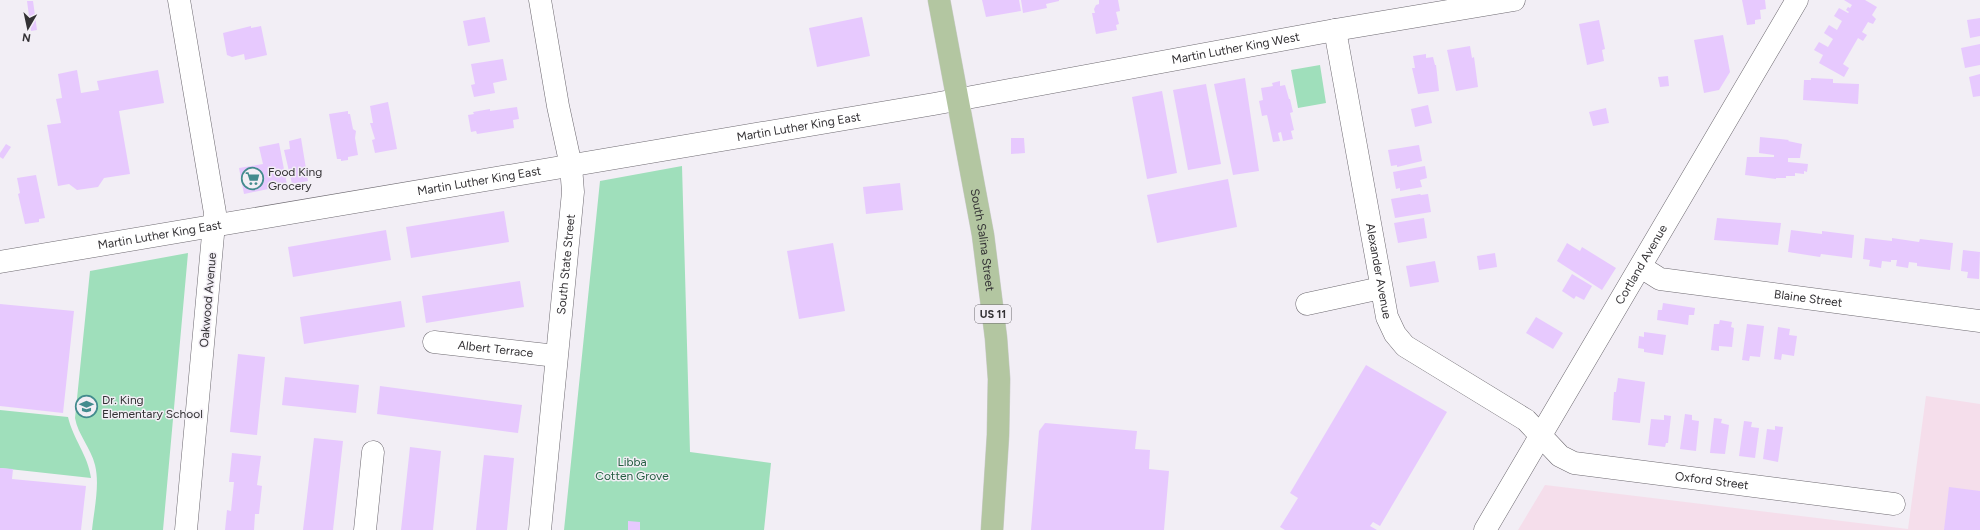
<svg xmlns="http://www.w3.org/2000/svg" width="1980" height="530" viewBox="0 0 1980 530" font-family="Figtree,sans-serif">
	<style>
		.industrial { fill: #f5deeb }
		.green { fill: #9fdfbb }
		.building { fill: #e7c9fe }
		.lines { fill: none; stroke-linecap: round; stroke-linejoin: round }
		.minor-casing { stroke: #6e6a71; stroke-width: 23 }
		.major-casing { stroke: #cecece; stroke-width: 23 }
		.minor { stroke: #fff; stroke-width: 22 }
		.major { stroke: #b3c6a1; stroke-width: 22 }
		.labels { text-anchor: middle; dominant-baseline: central; stroke-width: 3; stroke-linejoin: round; paint-order: stroke }
		.shield { fill: #f2eef5; stroke: #6c6a6e; stroke-width: 1 }
		.shield-label { font-size: 11px; font-weight: bold; fill: #333134 }
		.street-label { font-size: 12px; fill: #333134; stroke: #f2eef5 }
		.poi-label { font-size: 12px; fill: #333134; stroke: #f2eef5; text-anchor: start }
		.park-label { font-size: 12px; fill: #255e42; stroke: #f2eef5 }
	</style>
	<rect width="100%" height="100%" fill="#f2eef5"/>
	<path class="industrial" d="M 1926,396 L 1980,404 L 1980,530 L 1518,530 L 1545,485 L 1908,529 Z"/>
	<path class="green" d="M 1320,65 L 1326,103 L 1298,108 L 1291,70 Z
		M 682,166 L 690,452 L 771,463 L 764,530 L 564,530 L 600,181 Z
		M 188,253 L 163,530 L 92,530 C 94,510 100,485 95,465 C 91,448 78,435 75,418 L 90,271 Z
		M 0,410 L 68,417 C 73,439 88,455 91,478 L 0,468 Z"/>
	<path class="building" d="M 982,0 L 1019,0 L 1021,11 L 986,17 Z
		M 1021,0 L 1059,0 L 1059,1 L 1046,4 L 1047,8 L 1023,13 Z
		M 1099,0 L 1118,0 L 1120,11 L 1116,12 L 1119,24 L 1116,25 L 1117,30 L 1096,34 L 1092,13 L 1095,13 L 1094,9 L 1096,5 L 1099,4 Z
		M 1742,0 L 1765,0 L 1766,9 L 1760,10 L 1761,19 L 1755,20 L 1755,24 L 1747,25 Z
		M 1844,0 L 1865,0 L 1877,7 L 1872,15 L 1876,19 L 1873,24 L 1868,22 L 1862,32 L 1867,35 L 1863,41 L 1858,38 L 1843,64 L 1849,68 L 1844,77 L 1819,63 L 1823,55 L 1814,50 L 1819,42 L 1828,47 L 1833,39 L 1824,33 L 1829,25 L 1837,30 L 1842,21 L 1834,16 L 1839,8 L 1848,13 L 1849,12 L 1846,10 L 1848,7 L 1850,8 L 1852,5 Z
		M 27,1 L 33,1 L 37,30 L 31,31 Z
		M 485,17 L 490,42 L 468,46 L 463,21 Z
		M 862,17 L 870,56 L 817,67 L 809,28 Z
		M 1980,18 L 1980,36 L 1970,38 L 1967,20 Z
		M 1599,20 L 1605,49 L 1602,50 L 1604,61 L 1587,65 L 1579,24 Z
		M 251,26 L 251,28 L 261,26 L 267,55 L 245,60 L 244,54 L 232,57 L 227,55 L 223,33 Z
		M 1723,35 L 1730,72 L 1719,90 L 1704,93 L 1694,40 Z
		M 1980,44 L 1980,65 L 1965,68 L 1961,48 Z
		M 1470,46 L 1472,58 L 1474,57 L 1478,87 L 1456,91 L 1447,50 Z
		M 1426,54 L 1426,58 L 1433,57 L 1435,65 L 1436,65 L 1439,91 L 1418,94 L 1412,68 L 1415,68 L 1413,56 Z
		M 503,59 L 507,80 L 493,83 L 495,93 L 474,97 L 471,85 L 475,84 L 471,64 Z
		M 77,70 L 81,93 L 99,90 L 97,81 L 158,70 L 164,103 L 119,111 L 130,174 L 104,178 L 98,187 L 77,190 L 69,184 L 58,186 L 47,125 L 61,123 L 56,99 L 62,98 L 58,74 Z
		M 1980,74 L 1980,96 L 1973,97 L 1969,77 Z
		M 1668,76 L 1669,86 L 1660,87 L 1658,77 Z
		M 1245,78 L 1259,171 L 1233,175 L 1214,84 Z
		M 1811,78 L 1833,79 L 1833,83 L 1859,84 L 1858,104 L 1803,100 L 1804,80 L 1811,80 Z
		M 1280,81 L 1280,86 L 1285,85 L 1289,99 L 1290,99 L 1293,112 L 1290,113 L 1294,130 L 1291,131 L 1293,139 L 1283,141 L 1281,132 L 1278,133 L 1280,141 L 1273,142 L 1267,115 L 1262,116 L 1259,101 L 1263,100 L 1261,88 L 1273,86 L 1272,83 Z
		M 1206,84 L 1221,164 L 1188,170 L 1173,90 Z
		M 1162,91 L 1177,173 L 1147,179 L 1132,97 Z
		M 388,102 L 397,149 L 375,153 L 372,140 L 375,139 L 370,123 L 373,123 L 370,106 Z
		M 1428,105 L 1432,123 L 1415,127 L 1411,109 Z
		M 517,107 L 519,119 L 513,120 L 514,128 L 477,134 L 476,131 L 471,132 L 468,115 L 474,114 L 473,112 L 490,109 L 490,111 Z
		M 1606,108 L 1609,123 L 1593,126 L 1589,112 Z
		M 348,111 L 348,114 L 350,114 L 353,129 L 356,131 L 355,138 L 358,155 L 348,157 L 348,160 L 341,161 L 341,159 L 337,159 L 329,114 Z
		M 1760,137 L 1789,140 L 1788,141 L 1802,144 L 1800,158 L 1788,158 L 1788,162 L 1808,164 L 1807,172 L 1804,171 L 1804,174 L 1795,173 L 1795,176 L 1786,176 L 1786,178 L 1776,178 L 1776,179 L 1745,175 L 1747,157 L 1774,157 L 1774,155 L 1759,153 Z
		M 301,138 L 308,181 L 292,184 L 284,150 L 290,149 L 289,141 Z
		M 1011,138 L 1024,138 L 1025,153 L 1011,154 Z
		M 279,143 L 287,185 L 244,194 L 239,168 L 263,164 L 259,147 Z
		M 6,144 L 11,147 L 3,159 L 0,157 L 0,153 Z
		M 1419,145 L 1422,161 L 1397,167 L 1397,165 L 1391,166 L 1388,150 Z
		M 1425,166 L 1427,178 L 1420,180 L 1422,187 L 1400,191 L 1400,188 L 1396,189 L 1393,172 Z
		M 36,175 L 45,218 L 39,219 L 39,222 L 25,224 L 18,194 L 20,193 L 17,178 Z
		M 1228,179 L 1237,227 L 1157,243 L 1147,195 Z
		M 900,183 L 903,210 L 866,214 L 863,187 Z
		M 1420,194 L 1421,195 L 1428,194 L 1431,212 L 1395,218 L 1391,199 Z
		M 504,211 L 509,242 L 411,258 L 406,227 Z
		M 1424,218 L 1427,238 L 1398,243 L 1394,223 Z
		M 1717,218 L 1781,223 L 1778,245 L 1714,240 Z
		M 386,230 L 391,260 L 293,277 L 288,247 Z
		M 1791,230 L 1822,234 L 1822,231 L 1854,235 L 1852,258 L 1821,254 L 1820,257 L 1788,252 Z
		M 1865,238 L 1892,241 L 1892,238 L 1919,242 L 1920,239 L 1953,243 L 1950,270 L 1917,266 L 1917,263 L 1909,262 L 1908,268 L 1896,266 L 1897,260 L 1891,260 L 1891,262 L 1882,261 L 1881,268 L 1869,266 L 1870,260 L 1863,259 Z
		M 833,243 L 845,311 L 799,319 L 787,251 Z
		M 1567,243 L 1580,251 L 1582,247 L 1616,268 L 1602,290 L 1557,261 Z
		M 1963,250 L 1980,252 L 1979,279 L 1967,278 L 1968,272 L 1961,271 Z
		M 1495,253 L 1497,267 L 1479,270 L 1477,256 Z
		M 1435,261 L 1439,282 L 1410,287 L 1406,266 Z
		M 1572,274 L 1592,286 L 1584,300 L 1576,296 L 1574,299 L 1562,291 Z
		M 520,281 L 524,307 L 426,323 L 422,296 Z
		M 401,301 L 405,327 L 304,344 L 300,317 Z
		M 1663,303 L 1695,308 L 1694,315 L 1689,315 L 1688,325 L 1657,320 L 1658,310 L 1662,310 Z
		M 0,304 L 74,311 L 63,413 L 0,406 Z
		M 1536,317 L 1563,333 L 1553,349 L 1526,333 Z
		M 1720,320 L 1732,322 L 1731,327 L 1734,328 L 1732,347 L 1719,346 L 1719,351 L 1711,350 L 1714,324 L 1719,324 Z
		M 1747,324 L 1764,326 L 1760,357 L 1750,356 L 1749,361 L 1742,360 Z
		M 1778,327 L 1790,329 L 1789,335 L 1797,336 L 1794,356 L 1782,354 L 1781,360 L 1774,359 Z
		M 1644,332 L 1666,335 L 1663,355 L 1644,352 L 1644,349 L 1638,348 L 1639,336 L 1644,337 Z
		M 238,354 L 265,357 L 257,435 L 230,432 Z
		M 1366,365 L 1447,412 L 1380,526 L 1373,522 L 1370,526 L 1377,530 L 1285,530 L 1280,527 L 1298,498 L 1290,493 Z
		M 285,377 L 359,385 L 356,413 L 282,405 Z
		M 1618,378 L 1645,382 L 1640,423 L 1612,420 L 1614,392 L 1616,392 Z
		M 380,386 L 522,405 L 518,433 L 377,414 Z
		M 1685,414 L 1692,415 L 1692,420 L 1699,421 L 1696,451 L 1680,449 Z
		M 1664,415 L 1671,416 L 1668,443 L 1666,443 L 1665,447 L 1648,445 L 1651,419 L 1664,420 Z
		M 1714,418 L 1722,419 L 1721,423 L 1729,425 L 1725,454 L 1710,453 Z
		M 1744,421 L 1752,422 L 1751,427 L 1759,428 L 1755,458 L 1739,456 Z
		M 1045,423 L 1137,431 L 1135,449 L 1150,450 L 1149,469 L 1169,471 L 1164,530 L 1031,530 L 1039,431 Z
		M 1775,426 L 1783,427 L 1778,462 L 1763,459 L 1767,429 L 1775,430 Z
		M 314,438 L 343,441 L 333,530 L 303,530 Z
		M 410,447 L 441,451 L 433,530 L 401,530 Z
		M 232,453 L 261,456 L 257,485 L 262,486 L 259,514 L 255,514 L 254,530 L 225,530 L 227,510 L 231,511 L 234,482 L 229,482 Z
		M 484,455 L 514,458 L 507,530 L 476,530 Z
		M 0,468 L 13,469 L 12,479 L 86,486 L 81,530 L 0,530 Z
		M 1949,487 L 1980,491 L 1980,530 L 1944,530 Z
		M 628,521 L 640,522 L 640,530 L 628,530 Z"/>
	<g class="lines">
		<defs>
			<g id="minor">
				<path d="M 179,0 L 215,213 L 186,530"/>
				<path id="s1" d="M 1335,30 L 1387,317 L 1395,334 L 1405,346 L 1526,420 L 1560,456 L 1574,463 L 1894,504"/>
				<path id="s2" d="M 0,262 L 934,104 L 1335,30 L 1514,0"/>
				<path id="s3" d="M 1641,267 L 1660,279 L 1980,321"/>
				<path d="M 1307,304 L 1381,288"/>
				<path id="s4" d="M 434,342 L 556,356"/>
				<path d="M 365,530 L 373,452"/>
				<path id="s5" d="M 540,530 L 573,192 L 571,166 L 558,106 L 540,0"/>
				<path id="s6" d="M 1485,530 L 1797,0"/>
			</g>
			<g id="major">
				<path id="s7" d="M 939,0 L 983,235 L 996,338 L 999,379 L 998,435 L 992,530"/>
			</g>
		</defs>
		<use href="#minor" class="minor-casing"/>
		<use href="#major" class="major-casing"/>
		<use href="#minor" class="minor"/>
		<use href="#major" class="major"/>
	</g>
	<defs>
		<symbol id="supermarket-ring" viewBox="-11 -11 22 22"><circle r="9.5" fill="#f2eef5" stroke="#438b8e" stroke-width="1.5"/><path d="M-6-5.5h2.5l.6 2H6L4.5 2H-2.5L-4.4-4H-6ZM-1.5 3.2a1.3 1.3 0 1 0 .1 0ZM3 3.2a1.3 1.3 0 1 0 .1 0Z" fill="#438b8e"/></symbol>
		<symbol id="school-ring" viewBox="-11 -11 22 22"><circle r="9.5" fill="#f2eef5" stroke="#438b8e" stroke-width="1.5"/><path d="M0-5L7-2L0 1L-7-2ZM-4 1L0 2.5L4 1V4Q0 6-4 4Z" fill="#438b8e"/></symbol>
	</defs>
	<g fill-rule="evenodd">
		<use href="#supermarket-ring" x="240" y="166" width="25" height="25"/>
		<use href="#school-ring" x="74" y="394" width="25" height="25"/>
	</g>
	<g class="labels">
		<rect class="shield" x="975" y="305" width="36" height="18" rx="3"/>
		<g class="shield-label">
			<text x="993" y="314">US 11</text>
		</g>
		<g class="street-label">
			<text stroke="none"><textPath href="#s2" startOffset="1254">Martin Luther King West</textPath></text>
			<text stroke="none"><textPath href="#s2" startOffset="810">Martin Luther King East</textPath></text>
			<text stroke="none"><textPath href="#s2" startOffset="486">Martin Luther King East</textPath></text>
			<text stroke="none"><textPath href="#s2" startOffset="162">Martin Luther King East</textPath></text>
			<text stroke="none"><textPath href="#s7" startOffset="244">South Salina Street</textPath></text>
			<text stroke="none"><textPath href="#s5" startOffset="267">South State Street</textPath></text>
			<text stroke="none"><textPath href="#s6" startOffset="308">Cortland Avenue</textPath></text>
			<text stroke="none"><textPath href="#s1" startOffset="245">Alexander Avenue</textPath></text>
			<text stroke="none"><textPath href="#s3" startOffset="172">Blaine Street</textPath></text>
			<text transform="translate(208 300) rotate(-85)">Oakwood Avenue</text>
			<text stroke="none"><textPath href="#s4" startOffset="62">Albert Terrace</textPath></text>
			<text stroke="none"><textPath href="#s1" startOffset="672">Oxford Street</textPath></text>
		</g>
		<g class="poi-label">
			<text x="268" y="172">Food King<tspan x="268" dy="14">Grocery</tspan></text>
			<text x="102" y="400">Dr. King<tspan x="102" dy="14">Elementary School</tspan></text>
		</g>
		<g class="park-label">
			<text x="632" y="462">Libba<tspan x="632" dy="14">Cotten Grove</tspan></text>
		</g>
	</g>
	<g transform="translate(28 28) rotate(189)" stroke="#f2eef5" stroke-width="3" paint-order="stroke">
	<path d="M0-3L7 15L0 10L-7 15Z" fill="#333134"/>
	<text y="-6" font-size="11" font-weight="bold" text-anchor="middle" fill="#333134">N</text>
	</g>
</svg>
